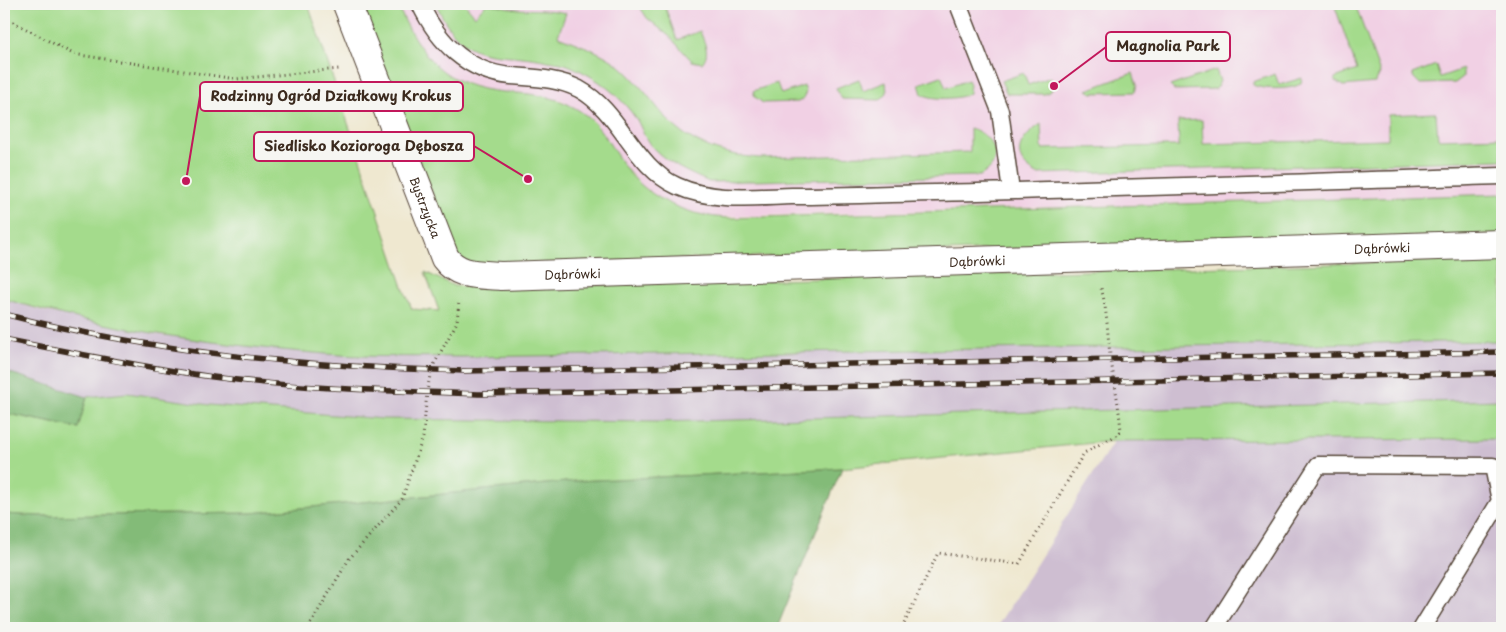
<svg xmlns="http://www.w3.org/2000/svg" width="1506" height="632" viewBox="0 0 1506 632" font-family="'Playpen Sans',sans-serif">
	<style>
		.built { fill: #f1d0e4 }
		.industrial { fill: #cebed1 }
		.green { fill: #a4db8c; stroke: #708255 }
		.forest { fill: #83bb78; stroke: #5f724b }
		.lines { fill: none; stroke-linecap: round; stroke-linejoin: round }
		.service-casing { stroke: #564639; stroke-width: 19 }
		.minor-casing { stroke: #564639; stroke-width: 30 }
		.path { stroke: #564639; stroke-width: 3; stroke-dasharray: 1 4; stroke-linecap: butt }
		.service { stroke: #fff; stroke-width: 16 }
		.minor { stroke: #fff; stroke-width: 28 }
		.rail-casing { stroke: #3b2a1e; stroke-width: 5.5 }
		.rail { stroke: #f6f6f2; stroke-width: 4; stroke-dasharray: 11; stroke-linecap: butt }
		.labels { text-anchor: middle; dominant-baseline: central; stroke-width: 4.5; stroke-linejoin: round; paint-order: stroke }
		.street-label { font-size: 12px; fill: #3b2a1e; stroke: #f6f6f2 }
		.leader { fill: none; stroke: #c2185b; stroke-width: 2 }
		.callout-dot { fill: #c2185b; stroke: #f6f6f2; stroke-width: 2 }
		.callout { fill: #f6f6f2; stroke: #c2185b; stroke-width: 2 }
		.callout-label { font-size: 14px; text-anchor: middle; font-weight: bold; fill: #3b2a1e }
	</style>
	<rect width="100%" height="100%" fill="#f6f6f2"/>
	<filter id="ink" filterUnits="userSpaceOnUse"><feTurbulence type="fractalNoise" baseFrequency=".02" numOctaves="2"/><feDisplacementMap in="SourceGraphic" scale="10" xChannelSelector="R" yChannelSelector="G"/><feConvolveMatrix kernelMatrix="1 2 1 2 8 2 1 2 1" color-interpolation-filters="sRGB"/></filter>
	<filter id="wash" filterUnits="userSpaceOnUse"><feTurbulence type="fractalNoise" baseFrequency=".0096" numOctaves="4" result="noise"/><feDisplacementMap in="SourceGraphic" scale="20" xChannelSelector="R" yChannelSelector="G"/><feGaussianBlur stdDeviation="1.12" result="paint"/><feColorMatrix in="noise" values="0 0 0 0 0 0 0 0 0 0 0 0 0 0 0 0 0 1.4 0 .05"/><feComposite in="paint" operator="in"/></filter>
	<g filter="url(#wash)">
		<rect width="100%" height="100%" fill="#efe8d0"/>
		<path class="built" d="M 398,4 L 1502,4 L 1502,194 L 714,217 L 679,208 L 662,200 L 640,184 L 621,162 L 594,121 L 562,100 L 482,89 L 451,77 L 435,65 L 422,51 L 410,33 Z"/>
		<path class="industrial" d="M 4,299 L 43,311 L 160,335 L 327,354 L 462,357 L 1502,341 L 1502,400 L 658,422 L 383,419 L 209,405 L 127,393 L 87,397 L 4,371 Z
			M 1502,439 L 1502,628 L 996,628 L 1114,441 Z"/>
		<path class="green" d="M 4,4 L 308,4 L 404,290 L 412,309 L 439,311 L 425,272 L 454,286 L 503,288 L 1502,259 L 1502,341 L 462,357 C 417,356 371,358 326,354 C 217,345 108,330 4,299 Z
			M 357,4 L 397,4 C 420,56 444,87 504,92 C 533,94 555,95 580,111 C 599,123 608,142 620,160 C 643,197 687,217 730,218 L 1502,194 L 1502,234 L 484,265 L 459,260 Z
			M 436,4 L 465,4 L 475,16 L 486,4 C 498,4 506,8 518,9 C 535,10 549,9 566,13 L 558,36 C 580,45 601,51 620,66 C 636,80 648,96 661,112 C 685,143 722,155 759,158 L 970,152 L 970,128 C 994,135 1007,161 980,176 L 709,182 C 689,173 670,165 654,149 C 646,142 642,129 637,120 C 620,95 598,78 570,66 C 564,63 555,62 548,61 C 493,49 465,68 436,4 Z
			M 638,4 L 664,4 L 677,40 L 700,31 C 704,42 711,53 702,63 L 692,61 L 669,36 L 647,18 Z
			M 1334,4 L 1355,4 L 1380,73 L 1375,83 L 1343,86 L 1335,81 L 1335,78 L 1357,70 Z
			M 1436,65 L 1440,77 L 1463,69 L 1463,77 L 1455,83 L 1420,84 L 1414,78 L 1412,74 Z
			M 1216,70 L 1220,81 L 1216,89 L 1174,90 L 1170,86 Z
			M 1024,73 L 1028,85 L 1051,77 L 1052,90 L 1045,94 L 1007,94 L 1001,81 Z
			M 1133,73 L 1137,85 L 1135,92 L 1092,93 L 1087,90 Z
			M 1275,74 L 1279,85 L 1302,78 L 1301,83 C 1295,90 1262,90 1253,85 L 1253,82 Z
			M 941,76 L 946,88 L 968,80 L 970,84 L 969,93 C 960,100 931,100 922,94 L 919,84 Z
			M 859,79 L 863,91 L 886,82 L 887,93 L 880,100 L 842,99 L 836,88 Z
			M 777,83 L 781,94 L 804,86 L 806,92 L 803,99 L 798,102 L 763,103 L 755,97 L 753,91 Z
			M 1436,113 L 1438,139 L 1502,137 L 1502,160 L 1037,174 C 1008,158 1019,139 1041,124 L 1042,149 L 1167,146 L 1179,146 L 1178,121 L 1202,120 L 1203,144 L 1388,139 L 1388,115 Z
			M 127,393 L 209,405 L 383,419 L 658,422 L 1502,400 L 1502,439 L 1114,441 L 842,468 L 576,481 L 251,513 L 38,516 L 4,514 L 4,413 L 78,428 L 87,397 Z"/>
		<path class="forest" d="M 4,371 L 87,397 L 78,428 L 4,413 Z
			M 842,468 L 777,628 L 4,628 L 4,514 L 38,516 L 251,513 L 576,481 Z"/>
	</g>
	<g filter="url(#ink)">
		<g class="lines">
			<defs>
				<path id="service" d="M 420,4 C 438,42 467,72 511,76 C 535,78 557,78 579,89 C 621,112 633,166 677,186 C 712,202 755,197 792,196 C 825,196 858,195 891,194 C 1095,190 1299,182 1502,176
					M 958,4 L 1000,111 L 1011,191
					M 1214,628 L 1318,465 L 1493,466 L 1500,501 L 1422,628"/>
				<g id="minor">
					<path id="s1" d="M 347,4 L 445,258 C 459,277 479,274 501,276 L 1502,244"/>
				</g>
			</defs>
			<use href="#service" class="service-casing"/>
			<use href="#minor" class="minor-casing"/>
			<path class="path" d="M 4,17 L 73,54 L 236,79 L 339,69
				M 308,628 L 349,559 L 402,499 L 423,437 L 427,392 L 431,370 L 457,322 L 459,301
				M 902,628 L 938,553 L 1019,564 L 1084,453 L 1117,435 L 1121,431 C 1119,407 1115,385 1111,361 C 1107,336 1108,312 1101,288"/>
			<use href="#service" class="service"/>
			<use href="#minor" class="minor"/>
			<defs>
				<path id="rail" d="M 4,314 C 154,353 310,367 465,371 L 1502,352
					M 4,339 C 73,353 143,367 213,377 C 302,389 393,391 483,394 L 1502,373"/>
			</defs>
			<use href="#rail" class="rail-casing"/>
			<use href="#rail" class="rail"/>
		</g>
	</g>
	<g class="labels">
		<g class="street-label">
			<text stroke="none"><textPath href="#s1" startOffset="218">Bystrzycka</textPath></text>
			<text stroke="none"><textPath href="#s1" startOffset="1215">Dąbrówki</textPath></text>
			<text stroke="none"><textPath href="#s1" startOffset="810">Dąbrówki</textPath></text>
			<text stroke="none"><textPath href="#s1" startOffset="405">Dąbrówki</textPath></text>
		</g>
	</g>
	<path class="leader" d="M1054 86L1106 47M186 181L200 96M528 179L474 146"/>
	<g class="callout-dot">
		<circle cx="1054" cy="86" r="5"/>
		<circle cx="186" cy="181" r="5"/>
		<circle cx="528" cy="179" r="5"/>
	</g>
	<g class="callout">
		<rect x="1106" y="32" width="124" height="29" rx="5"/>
		<rect x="200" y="82" width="263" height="29" rx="5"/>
		<rect x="254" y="132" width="220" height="29" rx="5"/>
	</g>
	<g class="callout-label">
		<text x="1168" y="51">Magnolia Park</text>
		<text x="331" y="101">Rodzinny Ogród Działkowy Krokus</text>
		<text x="364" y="151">Siedlisko Kozioroga Dębosza</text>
	</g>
	<rect width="1506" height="632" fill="none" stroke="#f6f6f2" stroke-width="20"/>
</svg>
